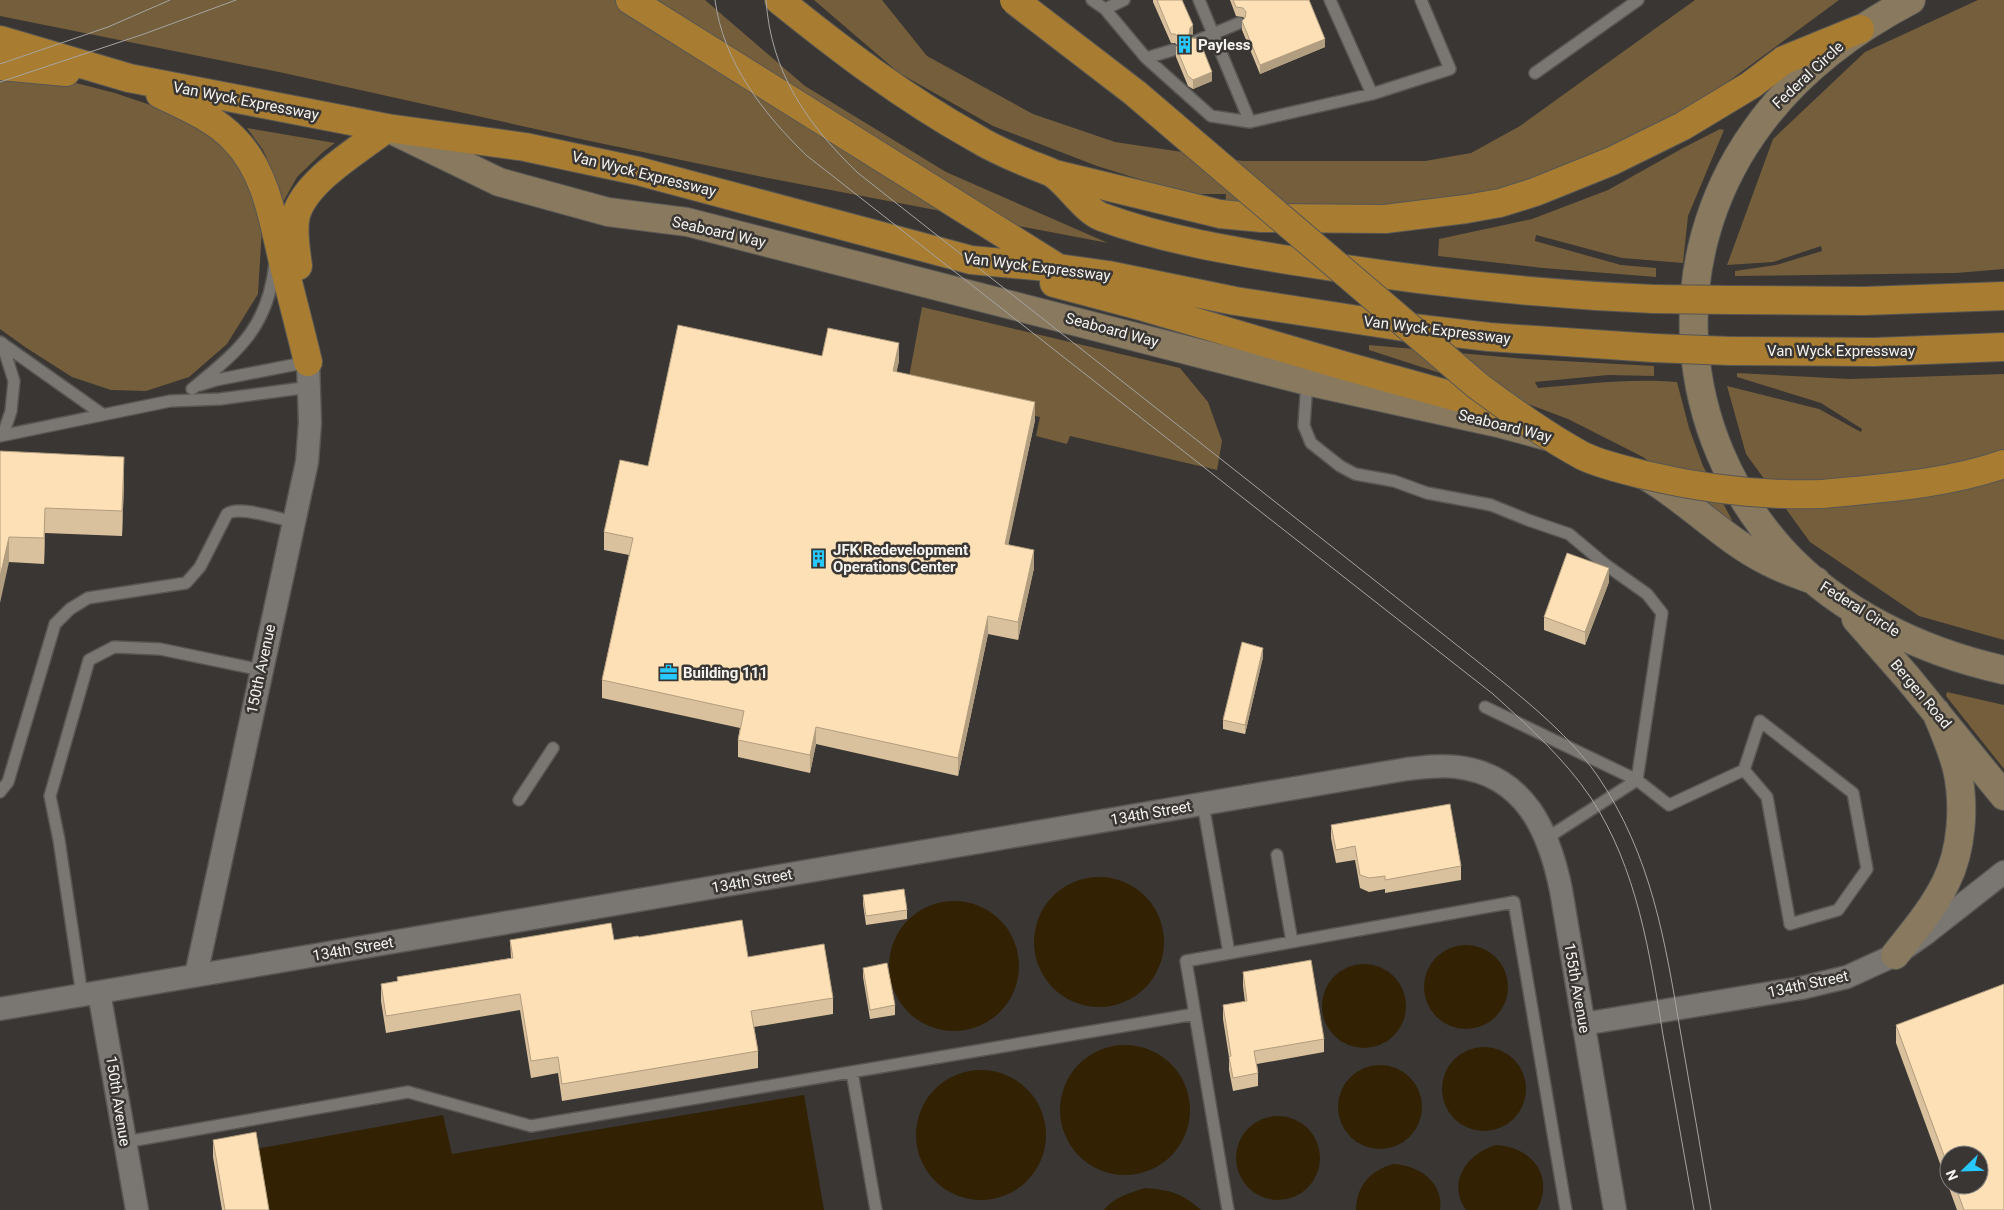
<svg xmlns="http://www.w3.org/2000/svg" width="2004" height="1210" viewBox="0 0 2004 1210" font-family="Roboto,sans-serif">
	<style>
		.green { fill: #745e3c }
		.water { fill: #322103 }
		.lines { fill: none; stroke-linecap: round; stroke-linejoin: round }
		.lane-casing { stroke: #575653; stroke-width: 14 }
		.street-casing { stroke: #575653; stroke-width: 25 }
		.secondary-casing { stroke: #575653; stroke-width: 30 }
		.highway-casing { stroke: #575653; stroke-width: 30 }
		.lane { stroke: #7a7773; stroke-width: 11 }
		.street { stroke: #7a7773; stroke-width: 22 }
		.secondary { stroke: #88795f; stroke-width: 28 }
		.highway { stroke: #a97d31; stroke-width: 28 }
		.tram { stroke: #a6a4a1; stroke-width: 1 }
		.highway-bridge-casing { stroke: #575653; stroke-width: 30; stroke-linecap: butt }
		.highway-bridge { stroke: #a97d31; stroke-width: 28 }
		.wall { fill: #dac19d; fill-rule: evenodd }
		.shaded-wall { fill: #b19d7f }
		.building { fill: #fde0b6; stroke: #b19d7f }
		.labels { text-anchor: middle; dominant-baseline: central; stroke-width: 5; stroke-linejoin: round; paint-order: stroke }
		.poi-label { font-size: 15px; font-weight: bold; fill: #f5f4f1; stroke: #393633; text-anchor: start }
		.street-label { font-size: 15px; fill: #f5f4f1; stroke: #393633 }
	</style>
	<rect width="100%" height="100%" fill="#393633"/>
	<path class="green" d="M 0,0 L 705,0 L 805,86 L 946,172 L 1108,243 L 773,179 L 585,140 L 279,72 L 0,16 Z
		M 814,0 L 882,0 L 927,56 L 1033,114 L 1115,142 L 1243,161 L 1425,161 L 1471,153 L 1520,126 L 1695,0 L 1839,0 L 1729,81 L 1621,148 L 1541,183 L 1419,209 L 1225,206 L 1226,194 L 1187,194 L 1097,166 L 993,126 L 899,73 Z
		M 1978,0 L 2004,0 L 2004,269 L 1956,273 L 1735,276 L 1735,271 L 1776,265 L 1822,251 L 1821,246 L 1773,262 L 1727,265 L 1773,139 L 1865,52 Z
		M 0,74 L 72,82 L 115,93 L 192,119 L 226,145 L 248,180 L 262,229 L 258,294 L 227,344 L 189,377 L 146,391 L 111,390 L 72,377 L 25,347 L 0,329 Z
		M 247,128 L 335,143 L 323,152 L 297,177 L 281,206 L 273,173 L 263,150 Z
		M 1720,129 L 1724,130 L 1688,216 L 1683,263 L 1622,258 L 1536,235 L 1535,241 L 1621,265 L 1656,268 L 1656,277 L 1543,268 L 1438,256 L 1439,239 L 1532,219 L 1608,190 L 1683,148 Z
		M 922,307 L 1180,368 L 1208,402 L 1222,441 L 1217,470 L 1070,436 L 1067,444 L 1036,436 L 1040,417 L 907,388 Z
		M 1369,345 L 1527,359 L 1654,366 L 1654,376 L 1608,375 L 1535,382 L 1538,388 C 1585,384 1630,378 1677,382 L 1689,428 L 1703,466 L 1732,520 L 1729,522 L 1643,457 L 1568,419 L 1483,387 L 1369,350 Z
		M 1737,373 L 1849,379 L 2004,374 L 2004,640 L 1919,616 L 1810,542 L 1746,454 L 1727,386 L 1819,409 L 1861,432 L 1862,429 L 1821,403 L 1737,377 Z
		M 1947,692 L 2004,705 L 2004,769 L 1946,696 Z"/>
	<path class="water" d="M1034 942a65 65 0 1 1 130 0a65 65 0 1 1-130 0Z
		M889 966a65 65 0 1 1 130 0a65 65 0 1 1-130 0Z
		M1424 987a42 42 0 1 1 84 0a42 42 0 1 1-84 0Z
		M1322 1006a42 42 0 1 1 84 0a42 42 0 1 1-84 0Z
		M1060 1110a65 65 0 1 1 130 0a65 65 0 1 1-130 0Z
		M1442 1089a42 42 0 1 1 84 0a42 42 0 1 1-84 0Z
		M1338 1107a42 42 0 1 1 84 0a42 42 0 1 1-84 0Z
		M916 1135a65 65 0 1 1 130 0a65 65 0 1 1-130 0Z
		M 804,1095 L 824,1210 L 266,1210 L 256,1149 L 443,1115 L 452,1154 Z
		M1236 1158a42 42 0 1 1 84 0a42 42 0 1 1-84 0Z
		M 1496,1145 C 1532,1147 1555,1176 1537,1210 L 1466,1210 C 1446,1182 1468,1153 1496,1145 Z
		M 1393,1164 C 1418,1165 1444,1182 1440,1210 L 1356,1210 C 1357,1185 1370,1171 1393,1164 Z
		M 1145,1188 C 1170,1190 1182,1193 1201,1210 L 1104,1210 C 1114,1197 1130,1193 1145,1188 Z"/>
	<g class="lines">
		<defs>
			<path id="lane" d="M 1092,0 L 1105,9 L 1146,58 L 1211,116 L 1250,122 L 1372,94 L 1450,69 L 1421,0
				M 1199,0 L 1250,122
				M 1330,0 L 1372,94
				M 1105,9 L 1124,0
				M 1196,41 L 1239,23
				M 1146,58 L 1173,50
				M 1535,73 L 1638,0
				M 0,342 L 102,414
				M 2,343 L 14,381 L 11,411 L 3,435
				M 1307,381 L 1304,426 L 1311,443 L 1340,466 L 1355,474 L 1394,481 L 1427,493 L 1491,505 L 1528,520 L 1569,534 L 1606,565 L 1647,594 L 1662,613 L 1637,780 L 1547,838
				M 200,385 L 216,380 L 308,362
				M 192,389 C 239,350 268,328 275,263
				M 0,436 L 170,401 L 220,399 L 310,387
				M 1485,707 L 1637,780 L 1669,805 L 1744,770 L 1760,721 L 1853,793 L 1867,869 L 1838,910 L 1790,924 L 1767,797 L 1744,770
				M 0,792 L 8,782 L 55,624 L 70,609 L 88,598 L 186,583 L 200,567 L 227,514 C 239,505 279,519 294,522
				M 519,800 L 553,748
				M 1203,804 L 1229,953
				M 1277,855 L 1292,942
				M 82,995 L 59,840 L 50,796 L 89,660 L 114,647 L 160,649 L 261,670
				M 852,1072 L 876,1210
				M 125,1142 L 408,1092 L 531,1126 L 1195,1014
				M 1228,1210 L 1186,961 L 1514,902 L 1566,1210"/>
			<path id="street" d="M 196,975 L 307,462 L 310,423 L 308,362
				M 99,992 L 137,1210
				M 0,1009 L 1407,769 C 1424,767 1441,765 1457,767 C 1525,775 1549,831 1561,890 L 1615,1210
				M 1583,1024 L 1801,988 L 1847,977 L 1895,955 L 1925,934 L 2004,872"/>
			<path id="secondary" d="M 1911,0 C 1850,32 1793,76 1754,132 C 1663,261 1677,433 1781,549 C 1838,612 1922,652 2004,670
				M 394,131 L 499,182 L 608,212 L 687,222 L 1307,381 L 1498,423 L 1546,436
				M 1646,476 C 1689,501 1724,540 1769,562 C 1784,570 1800,575 1816,581
				M 1856,619 L 1907,677 L 2004,796
				M 1895,955 C 1913,932 1933,909 1946,882 C 1962,850 1965,805 1957,769 C 1952,749 1944,731 1936,712"/>
			<path id="highway" d="M 630,0 L 1055,266
				M 779,0 C 841,50 904,98 974,137 C 990,147 1008,155 1025,162 C 1034,166 1044,169 1052,173 C 1068,183 1085,211 1102,217 C 1167,241 1239,252 1307,263 C 1424,282 1535,294 1654,299
				M 0,40 L 129,78 L 387,128 L 525,147 L 638,171 L 971,260 L 1058,268 L 1108,275 L 1235,301 L 1404,327 L 1489,337 L 1654,348
				M 0,66 L 66,72
				M 160,94 C 186,107 214,118 234,139 C 266,171 273,220 283,262 C 291,295 300,328 308,362
				M 1055,174 L 1220,214 L 1262,218 L 1385,219 L 1466,209 L 1500,203 L 1535,192 L 1612,161 L 1683,126 L 1751,85 L 1784,60 L 1860,29
				M 298,266 C 296,250 292,231 296,215 C 306,180 359,150 387,128
				M 1054,283 L 1144,307 L 1345,366 L 1511,412
				M 1731,300 L 1864,301 L 2004,296
				M 1730,351 L 1874,352 L 2004,347
				M 1823,494 C 1883,488 1947,484 2004,464"/>
		</defs>
		<use href="#lane" class="lane-casing"/>
		<use href="#street" class="street-casing"/>
		<use href="#secondary" class="secondary-casing"/>
		<use href="#highway" class="highway-casing"/>
		<use href="#lane" class="lane"/>
		<use href="#street" class="street"/>
		<use href="#secondary" class="secondary"/>
		<use href="#highway" class="highway"/>
		<path class="tram" d="M 715,0 C 723,62 763,113 806,155 L 1493,694 C 1528,726 1564,758 1591,798 C 1637,868 1650,954 1663,1035 C 1673,1093 1684,1152 1694,1210
			M 766,0 C 771,73 807,124 858,173 L 1477,661 C 1519,695 1565,730 1597,775 C 1652,856 1665,941 1681,1035 C 1691,1093 1701,1152 1711,1210
			M 0,64 L 108,27 L 170,0
			M 0,82 L 144,34 L 236,0"/>
		<defs>
			<path id="highway-bridge" d="M 1014,0 L 1135,93 L 1478,386 C 1512,411 1546,436 1583,456 C 1602,465 1625,470 1645,475 C 1704,489 1762,496 1823,494
				M 1654,299 L 1731,300
				M 1654,348 L 1730,351"/>
		</defs>
		<use href="#highway-bridge" class="highway-bridge-casing"/>
		<use href="#highway-bridge" class="highway-bridge"/>
	</g>
	<path class="wall" d="M 1153,0 L 1182,0 L 1193,34 L 1190,36 L 1212,81 L 1193,89 L 1188,86 L 1176,57 L 1176,47 L 1178,46 L 1175,43 L 1171,43 L 1153,2 Z
		M 1230,0 L 1309,0 L 1325,47 L 1260,74 L 1242,30 L 1242,21 L 1245,19 L 1243,17 L 1236,16 Z
		M 822,356 L 899,361 L 896,372 L 1035,420 L 1008,544 L 1034,568 L 1018,640 L 988,634 L 958,776 L 816,744 L 810,773 L 738,757 L 738,740 L 740,728 L 602,698 L 602,680 L 629,555 L 604,550 L 604,532 L 648,466 Z
		M 0,451 L 124,482 L 122,536 L 45,533 L 44,564 L 9,562 Z
		M 1609,582 L 1585,645 L 1544,630 L 1544,617 Z
		M 1263,657 L 1245,734 L 1223,729 L 1223,720 Z
		M 1331,825 L 1461,866 L 1461,880 L 1385,893 L 1385,889 L 1369,892 L 1360,888 L 1355,860 L 1336,863 L 1331,838 Z
		M 863,895 L 907,910 L 907,919 L 866,925 L 863,904 Z
		M 639,937 L 748,957 L 833,998 L 833,1014 L 754,1027 L 758,1051 L 758,1068 L 562,1101 L 558,1073 L 531,1078 L 520,1010 L 386,1033 L 381,1001 L 381,984 L 397,981 L 397,977 L 511,958 L 510,940 L 614,940 Z
		M 863,968 L 895,1005 L 895,1015 L 870,1019 L 863,977 Z
		M 1243,972 L 1324,1039 L 1324,1052 L 1257,1064 L 1258,1073 L 1258,1086 L 1233,1091 L 1229,1070 L 1229,1057 L 1223,1019 L 1223,1005 L 1245,1002 L 1243,986 Z
		M 1896,1025 L 2004,1210 L 1957,1210 L 1896,1043 ZM 1949,1155 L 1979,1185 L 1949,1185 Z
		M 213,1140 L 269,1210 L 222,1210 L 213,1157 Z"/>
	<path class="shaded-wall" d="M 1193,25 L 1193,34 L 1190,37 L 1189,34 L 1190,28 Z
		M 1325,39 L 1325,47 L 1260,74 L 1260,65 Z
		M 1212,72 L 1212,81 L 1193,89 L 1193,80 Z
		M 899,343 L 899,361 L 893,389 L 893,371 Z
		M 1035,402 L 1035,420 L 1005,561 L 1005,544 Z
		M 124,457 L 124,482 L 122,536 L 122,511 Z
		M 45,508 L 45,533 L 44,564 L 44,538 Z
		M 9,537 L 9,562 L 0,603 L 0,577 Z
		M 1034,550 L 1034,568 L 1018,640 L 1018,622 Z
		M 1609,568 L 1609,582 L 1585,645 L 1585,632 Z
		M 988,616 L 988,634 L 958,776 L 958,758 Z
		M 1263,648 L 1263,657 L 1245,734 L 1245,725 Z
		M 816,727 L 816,744 L 810,773 L 810,755 Z"/>
	<path class="building" d="M 1157,0 L 1182,0 L 1193,25 L 1190,28 L 1189,34 L 1192,38 L 1199,39 L 1212,72 L 1193,80 L 1188,76 L 1176,47 L 1180,43 L 1180,38 L 1175,34 L 1171,34 Z
		M 1233,0 L 1309,0 L 1325,39 L 1260,65 L 1242,21 L 1245,18 L 1246,12 L 1243,8 L 1236,7 Z
		M 678,325 L 822,356 L 828,328 L 899,343 L 893,371 L 1035,402 L 1005,544 L 1034,550 L 1018,622 L 988,616 L 958,758 L 816,727 L 810,755 L 738,740 L 744,711 L 602,680 L 633,538 L 604,532 L 620,460 L 648,466 Z
		M 0,451 L 124,457 L 122,511 L 45,508 L 44,538 L 9,537 L 0,577 Z
		M 1567,553 L 1609,568 L 1585,632 L 1544,617 Z
		M 1242,642 L 1263,648 L 1245,725 L 1223,720 Z
		M 1450,804 L 1461,866 L 1385,880 L 1385,876 L 1369,878 L 1360,875 L 1355,846 L 1336,850 L 1331,825 Z
		M 904,889 L 907,910 L 866,916 L 863,895 Z
		M 742,920 L 748,957 L 824,944 L 833,998 L 751,1011 L 758,1051 L 562,1084 L 558,1057 L 531,1061 L 520,994 L 386,1016 L 381,984 L 398,981 L 397,977 L 513,958 L 510,940 L 611,923 L 614,940 L 638,936 L 639,937 Z
		M 1311,960 L 1324,1039 L 1254,1051 L 1258,1073 L 1233,1078 L 1229,1057 L 1231,1056 L 1223,1005 L 1247,1001 L 1243,972 Z
		M 887,963 L 895,1005 L 870,1010 L 863,968 Z
		M 2004,984 L 2004,1210 L 1964,1210 L 1955,1185 L 1979,1185 L 1979,1155 L 1949,1155 L 1949,1169 L 1896,1025 Z
		M 256,1132 L 269,1210 L 225,1210 L 213,1140 Z"/>
	<defs>
		<symbol id="building-bare" viewBox="-9 -9 18 18"><path d="M-4-6H4V6H1V3H-1V6H-4ZM-2.5-4.3h1.7v1.8h-1.7ZM.8-4.3h1.7v1.8H.8ZM-2.5-1h1.7V.8h-1.7ZM.8-1h1.7V.8H.8Z" fill="#27c8ff" stroke="#393633" stroke-width="2.5" paint-order="stroke"/></symbol>
		<symbol id="office-bare" viewBox="-9 -9 18 18"><path d="M-6-3h4V-5.5h4V-3h4V5H-6ZM-1-4.5V-3h2v-1.5ZM-6 0V1H6V0Z" fill="#27c8ff" stroke="#393633" stroke-width="2.5" paint-order="stroke"/></symbol>
	</defs>
	<g fill-rule="evenodd">
		<use href="#building-bare" x="1172" y="32" width="25" height="25"/>
		<use href="#building-bare" x="806" y="546" width="25" height="25"/>
		<use href="#office-bare" x="656" y="660" width="25" height="25"/>
	</g>
	<g class="labels">
		<g class="poi-label">
			<text x="1198" y="45">Payless</text>
			<text x="833" y="550">JFK Redevelopment<tspan x="833" dy="17">Operations Center</tspan></text>
			<text x="683" y="673">Building 111</text>
		</g>
		<g class="street-label">
			<text transform="translate(1808 75) rotate(-43)">Federal Circle</text>
			<text transform="translate(246 101) rotate(11)">Van Wyck Expressway</text>
			<text transform="translate(644 174) rotate(14)">Van Wyck Expressway</text>
			<text transform="translate(719 232) rotate(13)">Seaboard Way</text>
			<text transform="translate(1037 267) rotate(7)">Van Wyck Expressway</text>
			<text transform="translate(1112 330) rotate(15)">Seaboard Way</text>
			<text transform="translate(1437 330) rotate(7)">Van Wyck Expressway</text>
			<text x="1841" y="351">Van Wyck Expressway</text>
			<text transform="translate(1505 426) rotate(14)">Seaboard Way</text>
			<text transform="translate(1860 609) rotate(32)">Federal Circle</text>
			<text transform="translate(261 669) rotate(-78)">150th Avenue</text>
			<text transform="translate(1921 694) rotate(50)">Bergen Road</text>
			<text transform="translate(1151 813) rotate(-10)">134th Street</text>
			<text transform="translate(752 881) rotate(-10)">134th Street</text>
			<text transform="translate(353 949) rotate(-10)">134th Street</text>
			<text transform="translate(1808 984) rotate(-12)">134th Street</text>
			<text transform="translate(1577 988) rotate(80)">155th Avenue</text>
			<text transform="translate(118 1101) rotate(81)">150th Avenue</text>
		</g>
	</g>
	<g transform="translate(1964 1170) rotate(247)"><circle r="24" fill="#393633" stroke="#84827f"/>
	<path d="M0-4L9 19L0 12L-9 19Z" fill="#27c8ff"/>
	<text y="-8" font-size="14" font-weight="bold" text-anchor="middle" fill="#f5f4f1">N</text>
	</g>
</svg>
